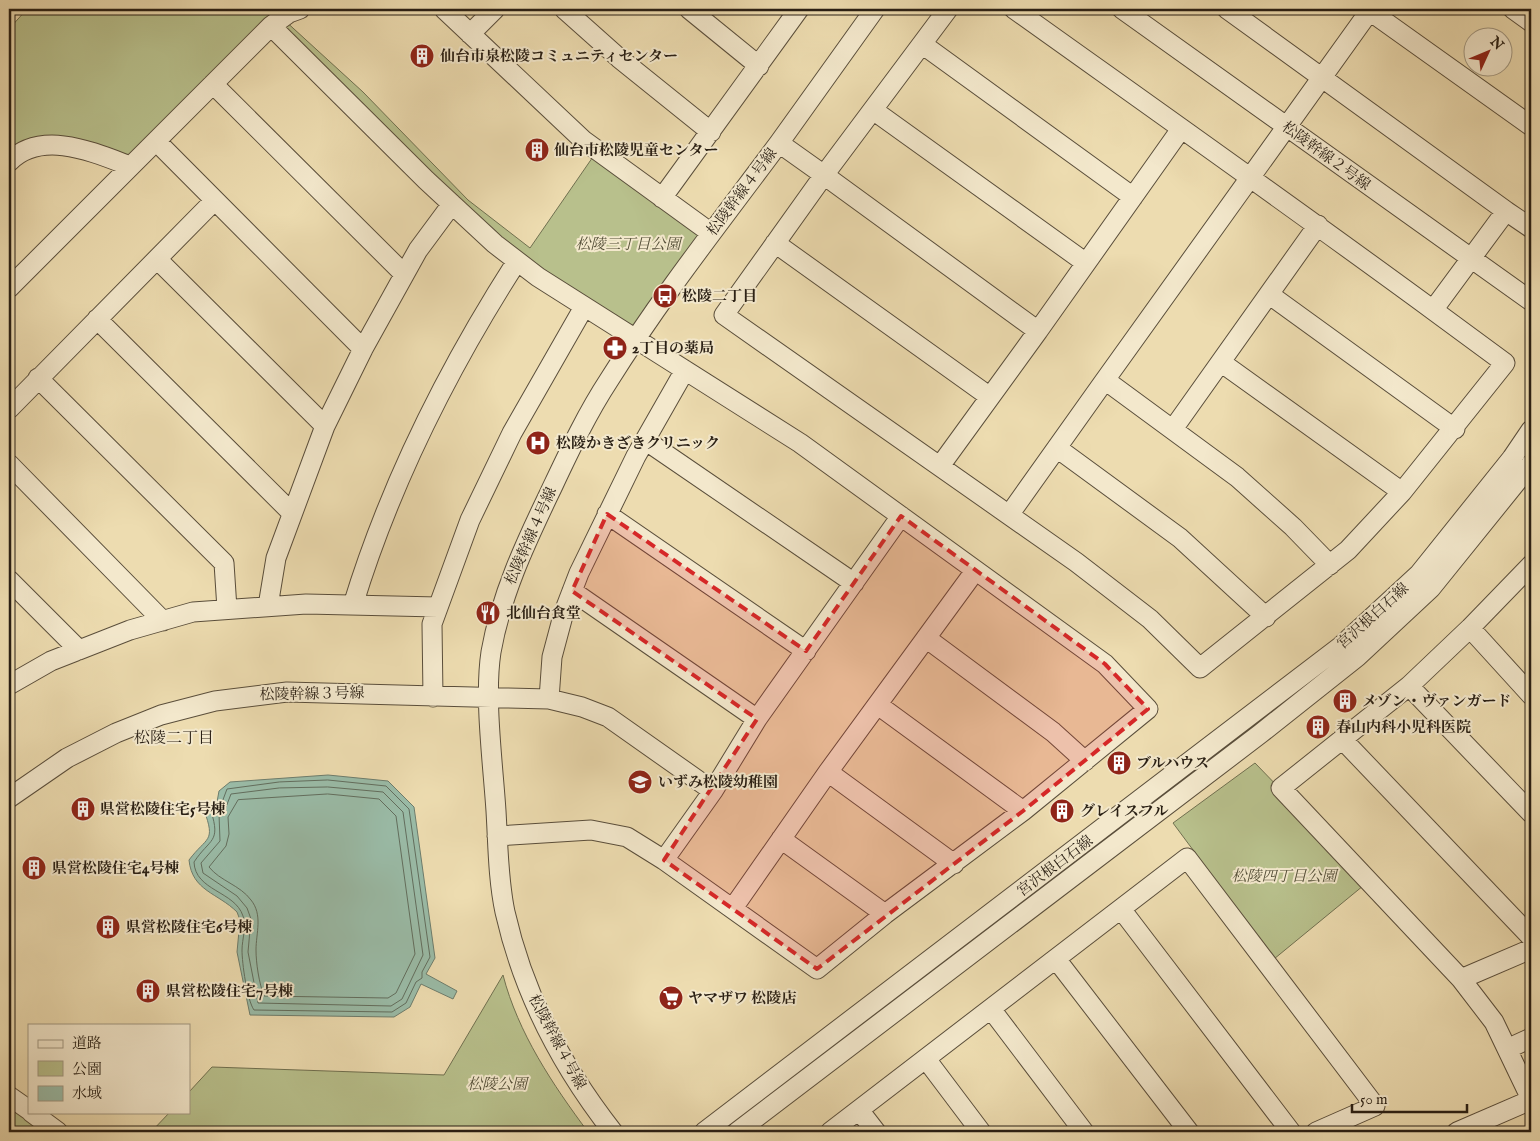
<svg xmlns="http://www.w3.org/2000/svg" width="1540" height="1141" viewBox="0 0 1540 1141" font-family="'IM FELL English','Noto Serif JP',serif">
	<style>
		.green { fill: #b8c08c; stroke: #707050 }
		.water { fill: #9abca8; stroke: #6d7d6d }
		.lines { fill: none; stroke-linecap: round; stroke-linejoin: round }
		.shore { stroke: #626e5e; stroke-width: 1 }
		.minor-casing { stroke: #5a4e3b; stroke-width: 21 }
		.minor { stroke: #f3e8cc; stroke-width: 19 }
		.marked { fill: #d62828; fill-opacity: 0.2; stroke: #d62828; stroke-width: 4; stroke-dasharray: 10 6; stroke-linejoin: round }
		.labels { text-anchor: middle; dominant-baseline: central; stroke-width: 4; stroke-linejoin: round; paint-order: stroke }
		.poi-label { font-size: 15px; font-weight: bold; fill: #291f14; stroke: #f3e8cc; text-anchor: start }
		.street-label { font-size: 15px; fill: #291f14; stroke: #f3e8cc }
		.park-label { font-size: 15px; font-style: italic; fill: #544f38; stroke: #f3e8cc }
		.neighbourhood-label { font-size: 16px; fill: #291f14; stroke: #f3e8cc }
	</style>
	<rect width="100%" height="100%" fill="#eddcb0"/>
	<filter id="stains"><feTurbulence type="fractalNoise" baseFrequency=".004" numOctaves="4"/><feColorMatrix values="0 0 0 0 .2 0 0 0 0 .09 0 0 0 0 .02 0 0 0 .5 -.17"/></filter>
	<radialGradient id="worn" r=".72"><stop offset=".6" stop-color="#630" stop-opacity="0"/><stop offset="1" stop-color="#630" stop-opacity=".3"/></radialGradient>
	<path class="green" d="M 27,9 L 276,9 L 282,18 L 363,92 L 468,200 L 530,248 L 597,151 L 711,233 L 637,339 L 538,277 L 273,27 L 130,166 L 50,144 L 9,163 L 9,29 Z
		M 1255,763 L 1369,881 L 1274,959 L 1173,823 Z
		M 503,975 C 518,1033 553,1085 588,1132 L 151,1132 L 170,1112 L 189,1112 L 189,1092 L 212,1067 L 444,1075 Z
		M 9,1096 L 62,1132 L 9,1132 Z"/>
	<path class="water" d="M 328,775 L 388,781 L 414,807 L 435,958 L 426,974 L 457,991 L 453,999 L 421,984 L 410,1007 L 394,1017 L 250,1015 L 237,952 L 240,920 L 237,912 C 218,893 192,891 189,860 C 207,836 216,843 204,810 L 217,802 L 219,791 L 230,782 Z"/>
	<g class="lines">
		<path class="shore" d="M 328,780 L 386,786 L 409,809 L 430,957 L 422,972 L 422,978 L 416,982 L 406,1003 L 392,1012 L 254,1010 C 247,1000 242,963 242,950 C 242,939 247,926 243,916 C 235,891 195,891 194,862 C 210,838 221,843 211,811 L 221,805 L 227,789 L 279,782 Z
			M 328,787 L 383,792 L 403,812 L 423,955 L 402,999 L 391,1006 L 258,1003 L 248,952 L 251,919 L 247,908 L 237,896 L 203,873 L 201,863 L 220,841 L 219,814 L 226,807 L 231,794 L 279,788 Z
			M 328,794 L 379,799 L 396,816 L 415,954 L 396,993 L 388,998 L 264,996 C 259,983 256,963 256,950 C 256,933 263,915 251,900 C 240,885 220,881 209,867 L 226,846 L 229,834 L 228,817 L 238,800 Z"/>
		<defs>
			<path id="minor" d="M 444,9 L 583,140 L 711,233
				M 564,9 L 619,58 L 711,132
				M 689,9 L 759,66
				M 1014,9 C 1154,109 1294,208 1433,310
				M 1122,9 L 1531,301
				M 1227,9 L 1506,211
				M 1367,9 L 1531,126
				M 1513,9 L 1531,22
				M 271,26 L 426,180 L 495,244 L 538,277 L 800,443 L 1105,664 L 1148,709 L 1023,811 L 885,914 L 817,969 L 664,860 L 627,837 L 591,830 L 497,836
				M 470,34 L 495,9
				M 922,44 L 1133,197
				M 213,84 L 404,274
				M 873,110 L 1086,263
				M 156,141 L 363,349
				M 779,143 L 824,175 L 724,315 L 1076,562 L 1150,619 L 1200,668 L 1348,550 L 1402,492 L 1505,363 L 1433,310 L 1506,211 L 1531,228
				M 9,162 C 41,129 93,152 130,166
				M 662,198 L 799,9
				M 775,243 L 990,397
				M 157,259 L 325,426
				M 9,288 L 271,26 L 289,13 L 300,9
				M 1270,295 L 1455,429
				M 97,319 L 292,513
				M 1038,331 L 1181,129
				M 1222,363 L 1402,492
				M 38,378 L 224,563 L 227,609
				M 1105,380 L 1371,9
				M 9,409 L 214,201
				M 1173,429 L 1318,225
				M 645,440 L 854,583
				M 1057,448 L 1180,538 L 1266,617
				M 9,464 L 163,621
				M 940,466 L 1038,331 L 824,175 L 948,9
				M 607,514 L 806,651
				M 1009,515 L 1105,380 L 1237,477 L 1293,527 L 1330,565
				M 1531,565 L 1470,628 L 1409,686 L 1281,788 L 1461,979 L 1494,1022 L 1531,1099
				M 9,580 L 79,650
				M 572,591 L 757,719
				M 353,605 C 390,484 449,367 517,261
				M 268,606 L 276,558 L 325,426 L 363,349 L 418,250 L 452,204
				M 1470,628 L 1531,695
				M 926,638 L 1053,732 L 1085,761
				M 9,685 L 51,661 L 130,630 L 193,612 L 306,604 L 438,607
				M 1409,686 L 1531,813
				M 433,697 L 432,624 L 470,520 L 512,433 L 584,307
				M 549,699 L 552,657 L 564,612 L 579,573 L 636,456 L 685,370
				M 878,705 L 1023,811
				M 1342,739 L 1531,937
				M 828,772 L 954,864
				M 9,798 L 67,758 L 116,733 L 161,715 L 215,701 L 287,692 L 549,699 L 582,707 L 608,717 L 713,791
				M 781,839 L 885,914
				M 664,860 L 713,791 L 757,719 L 901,516
				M 733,908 L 828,772 L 975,571
				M 1121,909 L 1291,1132
				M 1056,959 L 1189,1132
				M 1461,979 L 1531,949
				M 991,1009 L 1084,1132
				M 1507,1049 L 1531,1038
				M 926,1059 L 981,1132
				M 9,1096 L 29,1110
				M 859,1110 L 876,1132
				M 31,1112 L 58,1132
				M 613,1132 C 562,1067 523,992 505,912 C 498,879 498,844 496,811 C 493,764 484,698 491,652 C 501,595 525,544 550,492 C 568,454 586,415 609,380 C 661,297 721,221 779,143 C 811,99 843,53 875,9
				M 704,1132 L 1341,646 L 1419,574 L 1512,458 L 1531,430
				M 737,1132 L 1260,734 L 1357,657 L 1431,588 L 1531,464
				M 830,1132 L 1187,858 L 1375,1106 L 1316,1132
				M 1457,1132 L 1531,1100"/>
		</defs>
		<use href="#minor" class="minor-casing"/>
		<use href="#minor" class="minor"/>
	</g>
	<path class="marked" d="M 607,514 L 806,651 L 901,516 L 1105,664 L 1148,709 L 1023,811 L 817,969 L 664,860 L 757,719 L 572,591 Z"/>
	<defs>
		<symbol id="building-disc" viewBox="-11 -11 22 22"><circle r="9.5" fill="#8f2418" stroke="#f3e8cc"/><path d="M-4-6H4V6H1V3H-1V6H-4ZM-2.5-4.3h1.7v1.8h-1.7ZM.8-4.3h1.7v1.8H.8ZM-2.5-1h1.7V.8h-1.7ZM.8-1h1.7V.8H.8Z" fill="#fff"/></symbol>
		<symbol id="bus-disc" viewBox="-11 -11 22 22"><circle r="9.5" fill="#8f2418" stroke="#f3e8cc"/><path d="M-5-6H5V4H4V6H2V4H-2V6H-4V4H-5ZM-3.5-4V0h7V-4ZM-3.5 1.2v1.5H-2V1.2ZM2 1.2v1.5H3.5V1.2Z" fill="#fff"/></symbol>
		<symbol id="pharmacy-disc" viewBox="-11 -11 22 22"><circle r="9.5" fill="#8f2418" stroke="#f3e8cc"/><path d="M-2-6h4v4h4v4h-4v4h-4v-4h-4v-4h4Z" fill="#fff"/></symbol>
		<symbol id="hospital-disc" viewBox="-11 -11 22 22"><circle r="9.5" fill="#8f2418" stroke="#f3e8cc"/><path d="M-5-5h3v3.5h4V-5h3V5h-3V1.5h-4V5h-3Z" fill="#fff"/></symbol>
		<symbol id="restaurant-disc" viewBox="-11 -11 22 22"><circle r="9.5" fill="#8f2418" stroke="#f3e8cc"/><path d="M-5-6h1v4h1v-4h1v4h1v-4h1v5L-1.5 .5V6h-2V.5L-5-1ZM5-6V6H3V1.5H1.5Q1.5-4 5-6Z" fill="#fff"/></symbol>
		<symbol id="school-disc" viewBox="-11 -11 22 22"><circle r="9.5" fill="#8f2418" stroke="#f3e8cc"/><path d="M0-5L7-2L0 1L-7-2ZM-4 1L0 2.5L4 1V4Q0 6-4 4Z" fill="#fff"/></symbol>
		<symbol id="supermarket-disc" viewBox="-11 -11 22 22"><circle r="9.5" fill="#8f2418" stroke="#f3e8cc"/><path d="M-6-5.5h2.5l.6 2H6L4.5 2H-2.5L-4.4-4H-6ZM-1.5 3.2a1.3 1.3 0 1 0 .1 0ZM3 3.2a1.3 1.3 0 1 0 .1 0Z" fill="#fff"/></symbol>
	</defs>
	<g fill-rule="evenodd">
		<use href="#building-disc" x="408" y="42" width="28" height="28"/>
		<use href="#building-disc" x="523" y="136" width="28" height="28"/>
		<use href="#bus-disc" x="651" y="282" width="28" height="28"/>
		<use href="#pharmacy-disc" x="601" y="334" width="28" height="28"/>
		<use href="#hospital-disc" x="524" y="429" width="28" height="28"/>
		<use href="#restaurant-disc" x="474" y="599" width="28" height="28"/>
		<use href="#building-disc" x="1331" y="687" width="28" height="28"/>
		<use href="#building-disc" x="1304" y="713" width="28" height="28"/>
		<use href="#building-disc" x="1105" y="749" width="28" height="28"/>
		<use href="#school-disc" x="626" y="768" width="28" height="28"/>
		<use href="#building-disc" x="69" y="795" width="28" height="28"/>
		<use href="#building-disc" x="1048" y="797" width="28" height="28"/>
		<use href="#building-disc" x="20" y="854" width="28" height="28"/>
		<use href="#building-disc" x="94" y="913" width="28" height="28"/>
		<use href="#building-disc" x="134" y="977" width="28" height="28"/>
		<use href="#supermarket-disc" x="657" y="984" width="28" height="28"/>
	</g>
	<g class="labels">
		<g class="poi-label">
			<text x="440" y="56">仙台市泉松陵コミュニティセンター</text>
			<text x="554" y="150">仙台市松陵児童センター</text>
			<text x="682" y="296">松陵二丁目</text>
			<text x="632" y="348">2丁目の薬局</text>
			<text x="556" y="443">松陵かきざきクリニック</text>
			<text x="506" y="613">北仙台食堂</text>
			<text x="1362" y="701">メゾン・ヴァンガード</text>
			<text x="1336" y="727">春山内科小児科医院</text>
			<text x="1136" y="763">ブルハウス</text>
			<text x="658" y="782">いずみ松陵幼稚園</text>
			<text x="100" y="809">県営松陵住宅5号棟</text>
			<text x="1080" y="811">グレイスフル</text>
			<text x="52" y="868">県営松陵住宅4号棟</text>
			<text x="126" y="927">県営松陵住宅6号棟</text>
			<text x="166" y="991">県営松陵住宅7号棟</text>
			<text x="688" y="998">ヤマザワ 松陵店</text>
		</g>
		<g class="street-label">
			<text transform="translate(1326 156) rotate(36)">松陵幹線２号線</text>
			<text transform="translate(742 192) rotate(-53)">松陵幹線４号線</text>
			<text transform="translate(531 536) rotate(-66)">松陵幹線４号線</text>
			<text transform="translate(1373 616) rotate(-42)">宮沢根白石線</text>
			<text transform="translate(312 694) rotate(-1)">松陵幹線３号線</text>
			<text transform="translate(1055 866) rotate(-37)">宮沢根白石線</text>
			<text transform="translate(557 1042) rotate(62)">松陵幹線４号線</text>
		</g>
		<g class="park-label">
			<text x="628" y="244">松陵三丁目公園</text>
			<text x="1284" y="876">松陵四丁目公園</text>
			<text x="497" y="1084">松陵公園</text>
		</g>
		<g class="neighbourhood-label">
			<text x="174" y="739">松陵二丁目</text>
		</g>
	</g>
	<rect width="1540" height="1141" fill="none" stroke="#eddcb0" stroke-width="30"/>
	<rect x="10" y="10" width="1520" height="1121" fill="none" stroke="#291f14" stroke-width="2.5"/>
	<rect x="15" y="15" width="1510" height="1111" fill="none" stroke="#291f14"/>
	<rect x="28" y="1024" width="162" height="90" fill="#f3e8cc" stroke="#a29882"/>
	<rect x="38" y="1040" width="25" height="8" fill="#f3e8cc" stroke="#a29882"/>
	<text x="72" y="1048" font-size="15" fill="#291f14">道路</text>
	<rect x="38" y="1061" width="25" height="15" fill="#b8c08c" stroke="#a29882"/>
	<text x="72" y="1074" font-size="15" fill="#291f14">公園</text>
	<rect x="38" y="1086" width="25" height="15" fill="#9abca8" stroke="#a29882"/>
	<text x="72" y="1098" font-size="15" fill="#291f14">水域</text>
	<g transform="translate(1488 52) rotate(46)"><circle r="24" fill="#f3e8cc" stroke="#a29882"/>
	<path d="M0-4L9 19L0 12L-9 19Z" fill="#8f2418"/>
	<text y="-8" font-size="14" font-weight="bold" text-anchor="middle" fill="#291f14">N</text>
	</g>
	<path d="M1352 1104v8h115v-8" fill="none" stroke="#291f14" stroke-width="2.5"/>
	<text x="1360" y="1104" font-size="15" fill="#291f14" stroke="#f3e8cc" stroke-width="4" paint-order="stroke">50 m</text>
	<rect width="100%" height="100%" filter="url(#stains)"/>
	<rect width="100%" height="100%" fill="url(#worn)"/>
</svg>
